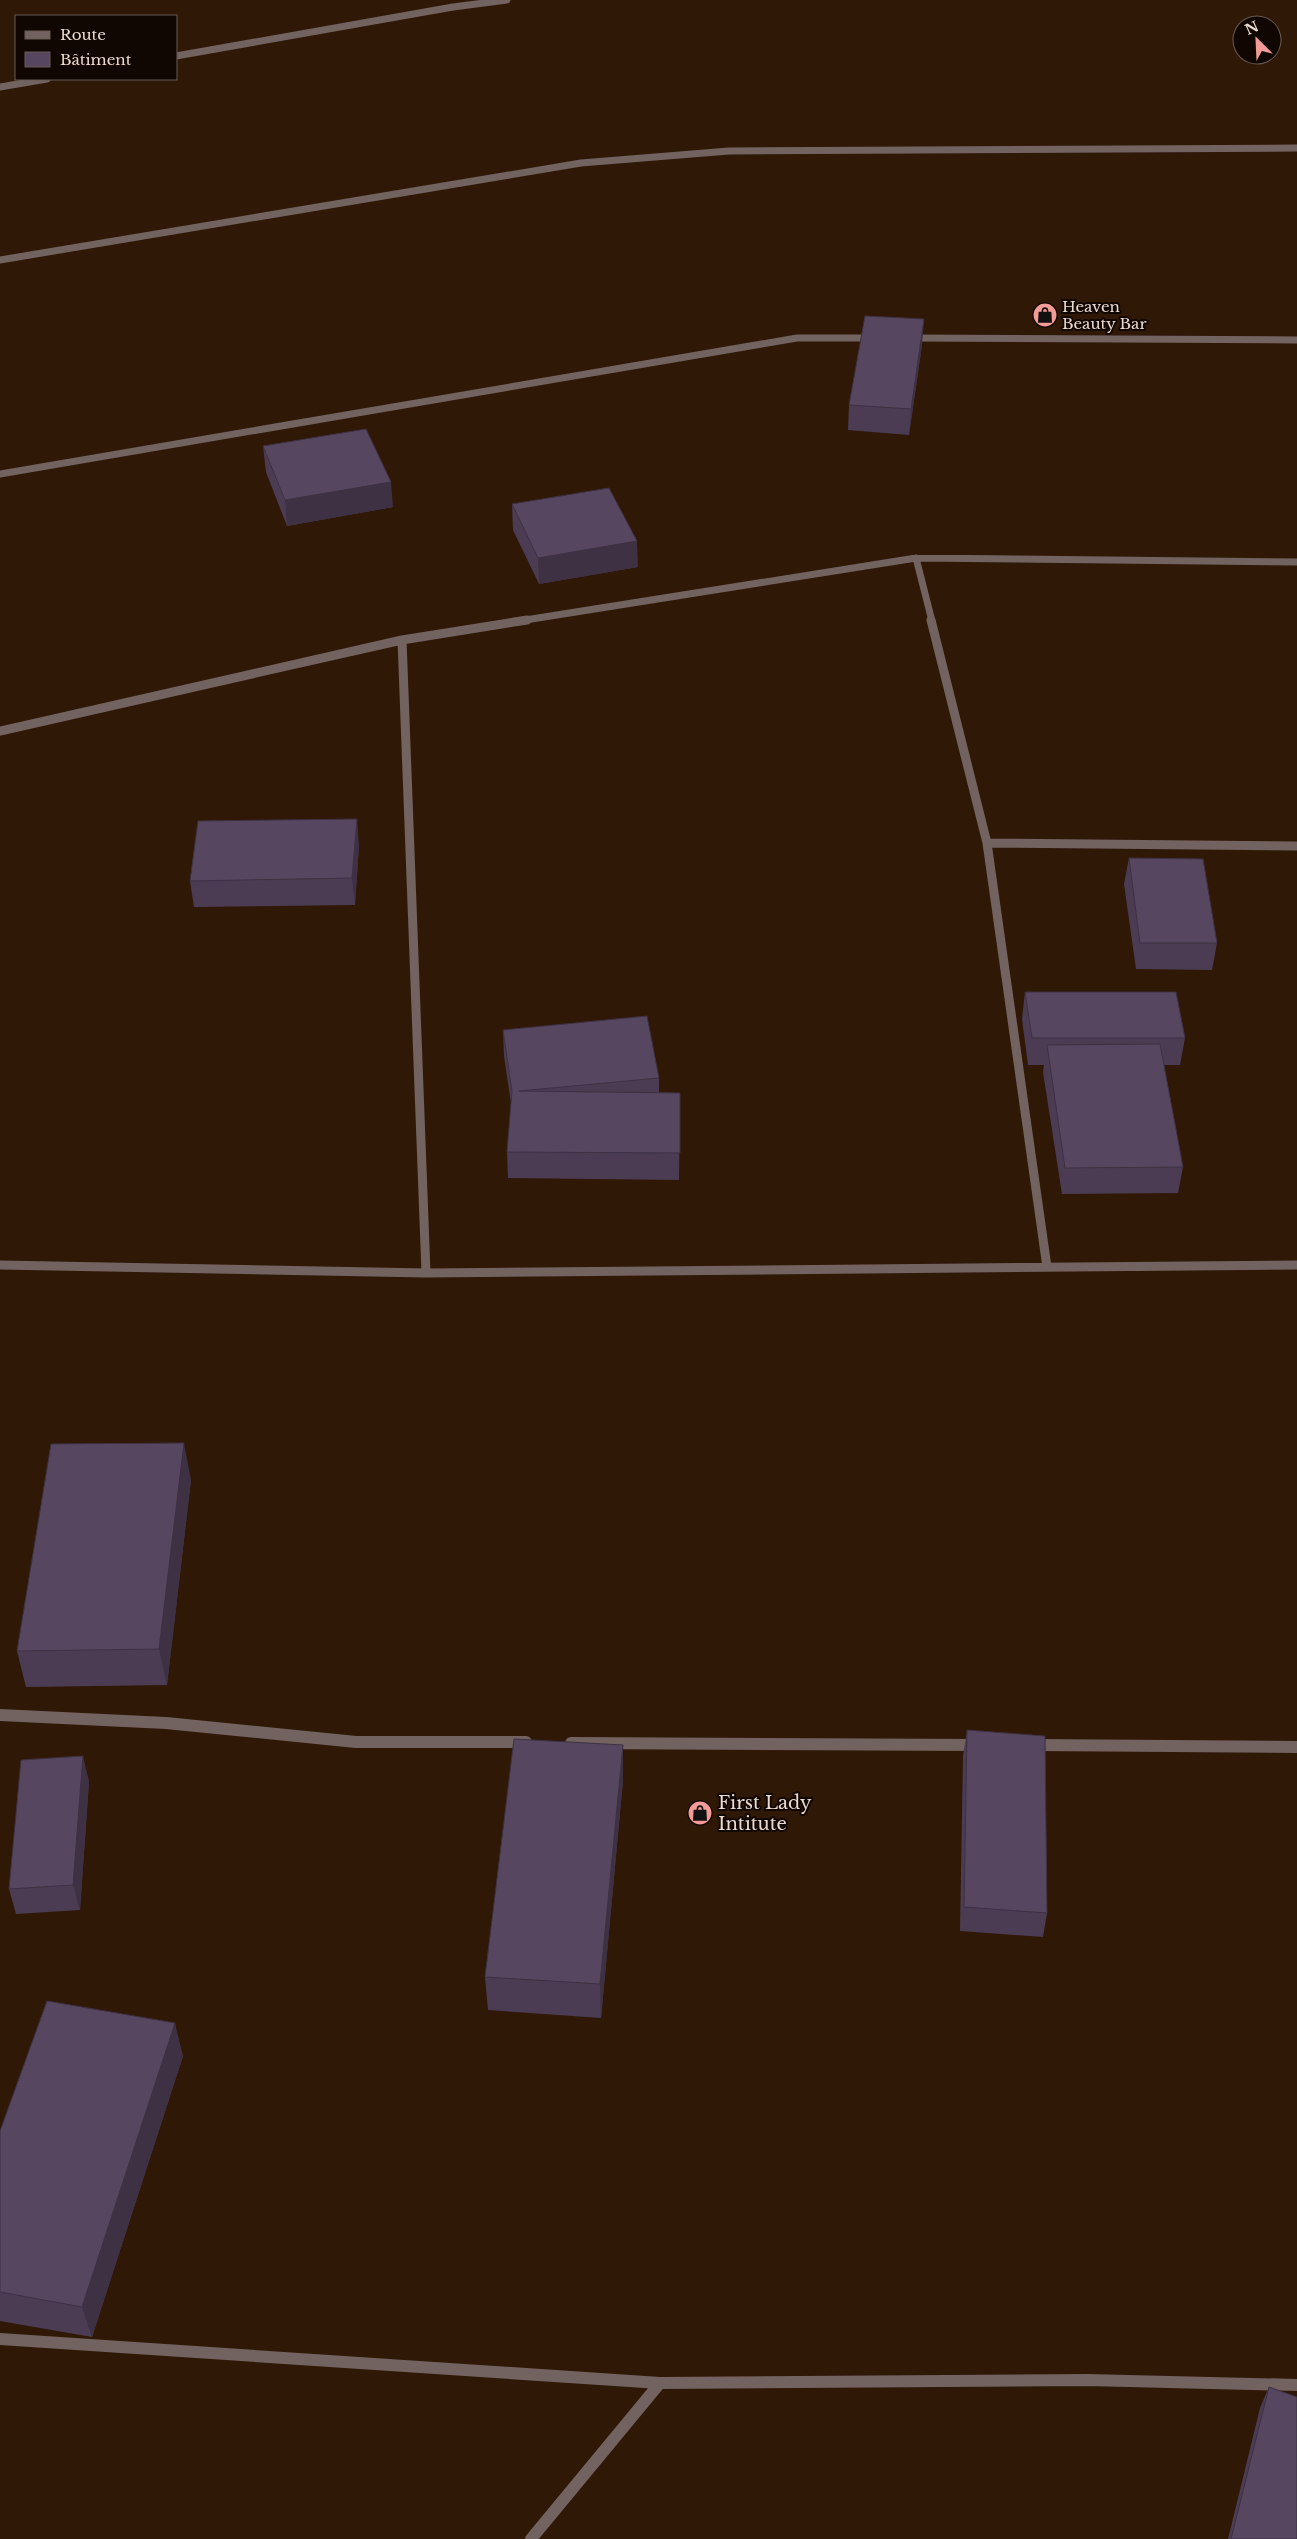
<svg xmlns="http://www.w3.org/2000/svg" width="1297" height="2539" viewBox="0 0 1297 2539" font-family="'Libre Baskerville',serif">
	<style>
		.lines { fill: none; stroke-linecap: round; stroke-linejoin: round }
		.minor-far2 { stroke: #726260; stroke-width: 7 }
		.minor-far1 { stroke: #726260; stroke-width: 9 }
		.minor { stroke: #726260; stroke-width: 12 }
		.wall { fill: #4b3c53 }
		.shaded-wall { fill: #3d3143 }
		.building { fill: #574660; stroke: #3d3143 }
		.labels { text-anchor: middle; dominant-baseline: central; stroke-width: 4; stroke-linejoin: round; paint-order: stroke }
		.far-poi-label { font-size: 15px; fill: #ebdacf; stroke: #100602; text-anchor: start }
		.poi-label { font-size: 18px; fill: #ebdacf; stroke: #100602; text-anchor: start }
	</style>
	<rect width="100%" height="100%" fill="#301807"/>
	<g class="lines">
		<path class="minor-far2" d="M 176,56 L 453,7 L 507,0
			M 0,87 L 47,79
			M 0,260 L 581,163 L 729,151 L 1297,148
			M 911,338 L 1297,340
			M 0,474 L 797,338 L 874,338
			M 916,558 L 932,621
			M 519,621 L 916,558 L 1297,562"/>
		<path class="minor-far1" d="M 931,620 L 987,843 L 1047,1267
			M 402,640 L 426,1273
			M 0,731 L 402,640 L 527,620
			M 987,843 L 1297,846
			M 0,1265 L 426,1273 L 1297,1265"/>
		<path class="minor" d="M 0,1715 L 166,1723 L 356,1742 L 526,1742
			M 571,1743 L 979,1745
			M 1033,1745 L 1297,1747
			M 0,2339 L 660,2383 L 1087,2380 L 1297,2385
			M 531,2539 L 660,2383"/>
	</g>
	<path class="wall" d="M 922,345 L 909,435 L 848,430 L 849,405 Z
		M 263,446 L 393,507 L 287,526 L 266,472 Z
		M 512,504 L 638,567 L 539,584 L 513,530 Z
		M 359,845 L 355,905 L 194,907 L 190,881 Z
		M 1129,858 L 1217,943 L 1212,970 L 1136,969 L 1124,884 Z
		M 1025,992 L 1185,1038 L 1180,1065 L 1164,1065 L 1183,1167 L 1178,1193 L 1062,1194 L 1043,1072 L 1044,1065 L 1028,1065 L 1022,1019 Z
		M 503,1030 L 659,1078 L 659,1093 L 680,1093 L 679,1180 L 508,1178 L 507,1152 L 511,1103 L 504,1056 Z
		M 191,1480 L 167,1685 L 26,1687 L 17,1651 Z
		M 967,1730 L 1047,1913 L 1043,1937 L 960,1931 L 963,1756 Z
		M 623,1745 L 623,1780 L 601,2018 L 488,2010 L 485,1977 Z
		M 89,1781 L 80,1910 L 16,1914 L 9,1889 Z
		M 183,2056 L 92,2337 L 0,2321 L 0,2131 Z
		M 1269,2387 L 1297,2539 L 1228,2539 L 1260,2408 Z"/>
	<path class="shaded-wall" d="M 924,319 L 922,345 L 909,435 L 911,409 Z
		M 391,482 L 393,507 L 287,526 L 285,500 Z
		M 637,541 L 638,567 L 539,584 L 538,558 Z
		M 357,819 L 359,845 L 355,905 L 352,878 Z
		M 184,1443 L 191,1480 L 167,1685 L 159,1649 Z
		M 623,1745 L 623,1780 L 601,2018 L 600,1984 Z
		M 83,1756 L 89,1781 L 80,1910 L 73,1885 Z
		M 175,2023 L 183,2056 L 92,2337 L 82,2307 Z"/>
	<path class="building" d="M 865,316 L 924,319 L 911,409 L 849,405 Z
		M 366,429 L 391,482 L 285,500 L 263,446 Z
		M 609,488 L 637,541 L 538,558 L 512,504 Z
		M 357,819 L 352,878 L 190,881 L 198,821 Z
		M 1129,858 L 1203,859 L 1217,943 L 1140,943 Z
		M 1025,992 L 1176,992 L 1185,1038 L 1032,1038 Z
		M 647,1016 L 659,1078 L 519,1091 L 680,1093 L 680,1153 L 507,1152 L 512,1091 L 503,1030 Z
		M 1160,1044 L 1183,1167 L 1065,1168 L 1047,1045 Z
		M 184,1443 L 159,1649 L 17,1651 L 51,1444 Z
		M 967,1730 L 1045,1736 L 1047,1913 L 964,1907 Z
		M 514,1739 L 623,1745 L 600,1984 L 485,1977 Z
		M 83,1756 L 73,1885 L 9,1889 L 21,1760 Z
		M 47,2001 L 175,2023 L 82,2307 L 0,2292 L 0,2131 Z
		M 1269,2387 L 1297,2397 L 1297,2539 L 1231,2539 Z"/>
	<defs>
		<symbol id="shop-disc" viewBox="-11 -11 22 22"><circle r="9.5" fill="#f59b97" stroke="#100602"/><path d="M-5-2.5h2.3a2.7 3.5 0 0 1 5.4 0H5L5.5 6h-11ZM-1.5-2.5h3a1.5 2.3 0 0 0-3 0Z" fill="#111"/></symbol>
	</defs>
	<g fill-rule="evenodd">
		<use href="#shop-disc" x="1031" y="301" width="28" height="28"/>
		<use href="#shop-disc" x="686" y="1799" width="28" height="28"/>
	</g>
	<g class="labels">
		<g class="far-poi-label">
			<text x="1062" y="306">Heaven<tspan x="1062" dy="17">Beauty Bar</tspan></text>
		</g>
		<g class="poi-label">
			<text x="718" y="1803">First Lady<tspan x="718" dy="21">Intitute</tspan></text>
		</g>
	</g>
	<rect x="15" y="15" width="162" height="65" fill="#100602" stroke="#685b54"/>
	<rect x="25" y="31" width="25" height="8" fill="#726260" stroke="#685b54"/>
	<text x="60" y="40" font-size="15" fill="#ebdacf">Route</text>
	<rect x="25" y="52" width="25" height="15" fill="#574660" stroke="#685b54"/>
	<text x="60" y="65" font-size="15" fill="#ebdacf">Bâtiment</text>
	<g transform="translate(1257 40) rotate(336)"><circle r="24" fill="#100602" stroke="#685b54"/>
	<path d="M0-4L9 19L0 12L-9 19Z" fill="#f59b97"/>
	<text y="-8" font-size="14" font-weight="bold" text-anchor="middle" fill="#ebdacf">N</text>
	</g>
</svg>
